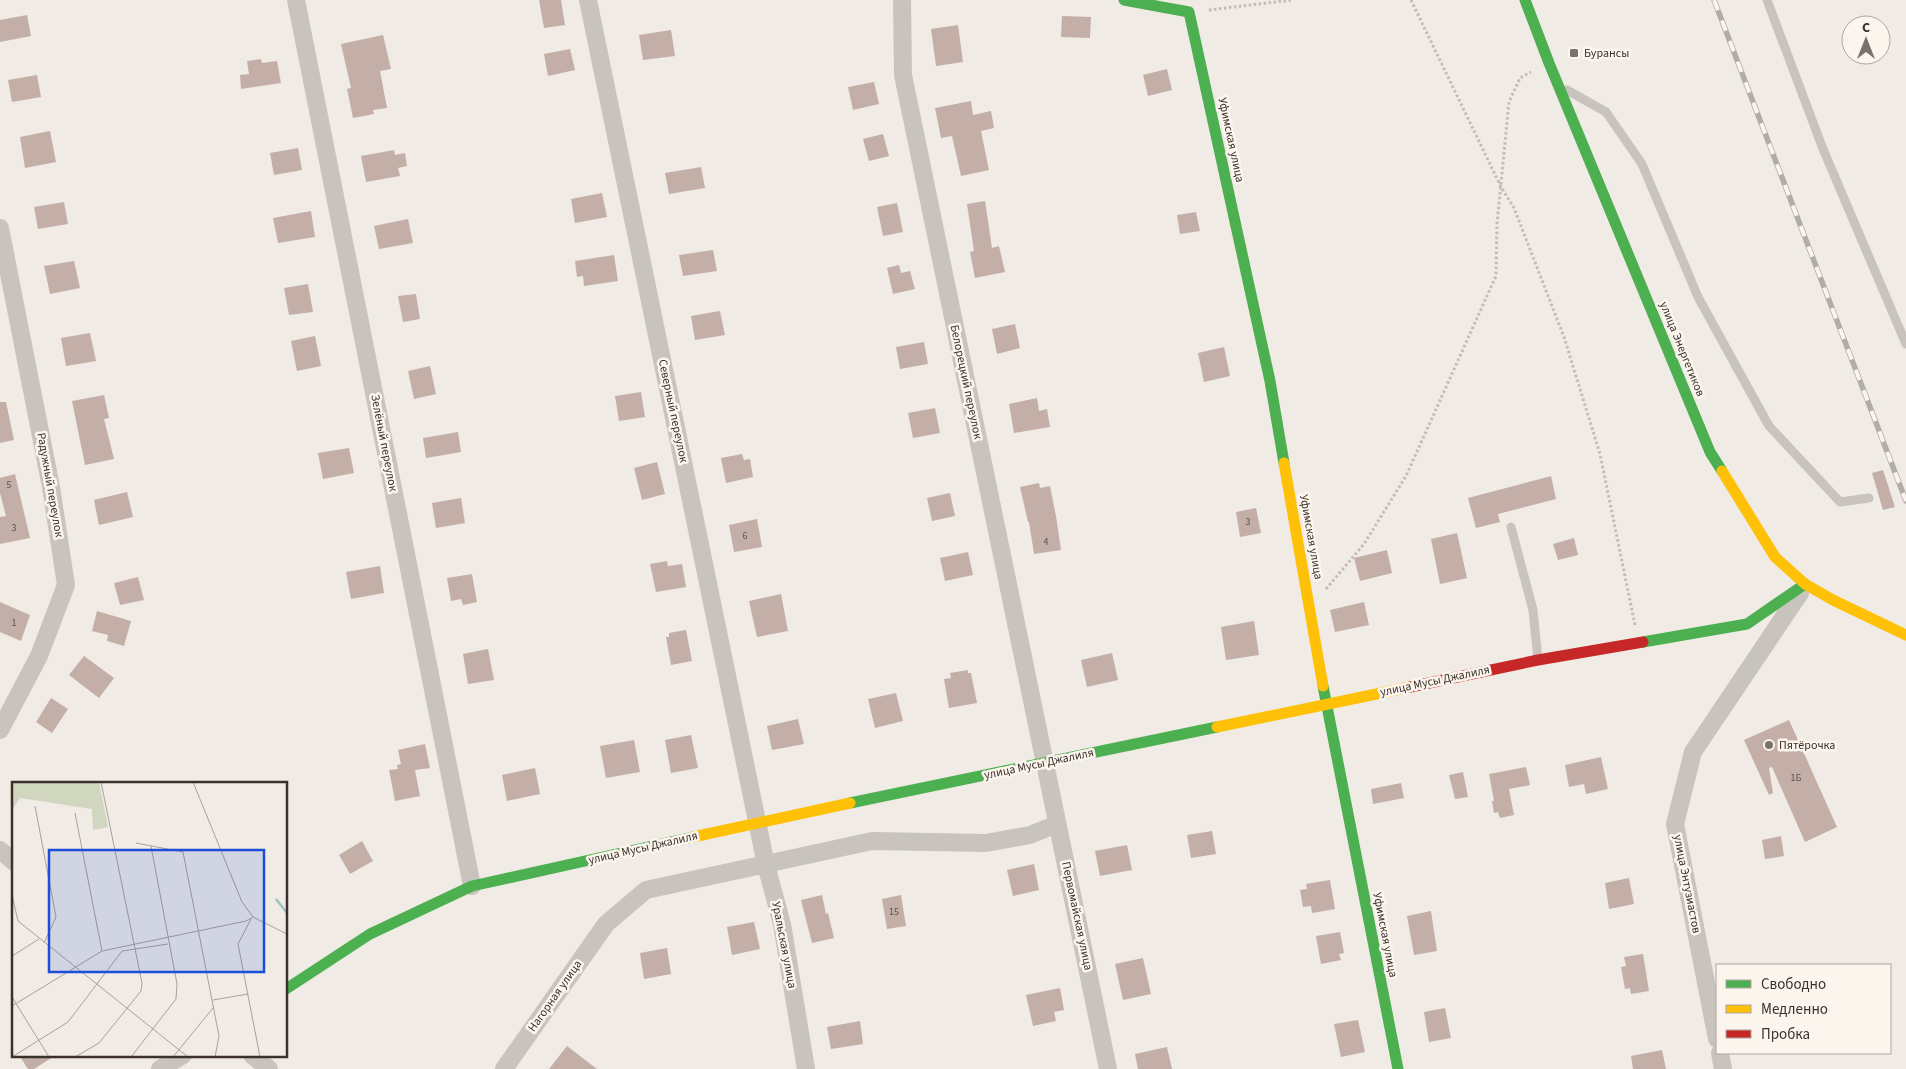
<svg xmlns="http://www.w3.org/2000/svg" width="1906" height="1069" viewBox="0 0 1906 1069" font-family="'Source Sans 3',sans-serif">
	<style>
		.building { fill: #c3afa7 }
		.lines { fill: none; stroke-linecap: round; stroke-linejoin: round }
		.path { stroke: #c2bbb6; stroke-width: 3; stroke-dasharray: 2.5 2.5; stroke-linecap: butt }
		.lane { stroke: #c9c3be; stroke-width: 9 }
		.street { stroke: #c9c3be; stroke-width: 18 }
		.fast { stroke: #4caf50; stroke-width: 11 }
		.slow { stroke: #ffc107; stroke-width: 11 }
		.jam { stroke: #c62828; stroke-width: 11 }
		.rail-casing { stroke: #b1aca8; stroke-width: 5.5 }
		.rail { stroke: #fbf5ee; stroke-width: 4; stroke-dasharray: 11; stroke-linecap: butt }
		.poi-dot { fill: #7a716c; stroke: #fbf5ee; stroke-width: 2 }
		.labels { text-anchor: middle; dominant-baseline: central; stroke-width: 5; stroke-linejoin: round; paint-order: stroke }
		.number-label { font-size: 10px; fill: #5d504a }
		.poi-label { font-size: 12px; fill: #3b302b; stroke: #fbf5ee; text-anchor: start }
		.street-label { font-size: 12px; fill: #3b302b; stroke: #fbf5ee }
		.inset-river { fill: none; stroke: #a1c2c1; stroke-width: 2.5 }
		.inset-road { fill: none; stroke: #a8a09b; stroke-width: 1 }
		.view { fill: #1d4ed8; fill-opacity: 0.15; stroke: #1d4ed8; stroke-width: 2.5 }
		.inset-edge { fill: none; stroke: #3b302b; stroke-width: 2.5 }
	</style>
	<rect width="100%" height="100%" fill="#f0ebe5"/>
	<path class="building" d="M 539,0 L 561,0 L 565,25 L 544,28 Z
		M 27,15 L 31,36 L 0,42 L 0,20 Z
		M 1062,16 L 1091,17 L 1090,38 L 1061,37 Z
		M 958,25 L 963,62 L 936,66 L 931,29 Z
		M 671,30 L 675,56 L 643,60 L 639,35 Z
		M 383,35 L 391,69 L 380,71 L 387,108 L 373,110 L 374,114 L 353,118 L 347,89 L 351,88 L 341,44 Z
		M 570,49 L 575,70 L 548,76 L 544,54 Z
		M 261,59 L 262,63 L 277,61 L 281,83 L 241,89 L 240,75 L 249,74 L 247,61 Z
		M 1167,69 L 1172,90 L 1148,96 L 1143,75 Z
		M 37,75 L 41,97 L 12,102 L 8,80 Z
		M 874,82 L 879,104 L 853,110 L 848,87 Z
		M 971,101 L 973,115 L 991,111 L 994,128 L 981,131 L 989,170 L 961,176 L 952,136 L 941,138 L 935,108 Z
		M 50,131 L 56,162 L 25,168 L 20,137 Z
		M 883,134 L 889,156 L 869,161 L 863,139 Z
		M 298,148 L 302,170 L 274,175 L 270,153 Z
		M 394,150 L 395,155 L 405,153 L 407,166 L 398,168 L 400,176 L 366,182 L 361,156 Z
		M 701,167 L 705,188 L 669,194 L 665,173 Z
		M 602,193 L 607,217 L 575,223 L 571,199 Z
		M 985,201 L 992,248 L 999,246 L 1005,272 L 975,278 L 970,252 L 974,251 L 967,204 Z
		M 64,202 L 68,224 L 38,229 L 34,207 Z
		M 897,203 L 903,232 L 883,236 L 877,207 Z
		M 311,211 L 315,237 L 278,243 L 273,218 Z
		M 1196,212 L 1200,231 L 1180,234 L 1177,215 Z
		M 408,219 L 413,243 L 379,249 L 374,226 Z
		M 713,250 L 717,271 L 683,276 L 679,255 Z
		M 614,255 L 618,281 L 584,286 L 583,276 L 577,277 L 575,261 Z
		M 74,261 L 80,288 L 50,294 L 44,266 Z
		M 899,265 L 901,273 L 910,271 L 915,289 L 893,294 L 887,268 Z
		M 308,284 L 313,312 L 289,315 L 284,288 Z
		M 416,294 L 420,319 L 403,322 L 398,296 Z
		M 720,311 L 725,335 L 695,340 L 691,316 Z
		M 1015,324 L 1020,348 L 997,354 L 992,329 Z
		M 90,333 L 96,361 L 66,366 L 61,338 Z
		M 315,336 L 321,366 L 297,371 L 291,341 Z
		M 924,342 L 928,364 L 900,369 L 896,347 Z
		M 1224,347 L 1230,376 L 1204,382 L 1198,353 Z
		M 430,366 L 436,394 L 414,399 L 408,371 Z
		M 641,392 L 645,417 L 619,421 L 615,396 Z
		M 104,395 L 109,418 L 104,419 L 114,459 L 85,465 L 72,401 Z
		M 1037,398 L 1039,411 L 1047,409 L 1050,427 L 1014,433 L 1009,404 Z
		M 0,402 L 6,402 L 14,440 L 0,443 Z
		M 935,408 L 940,433 L 913,438 L 908,413 Z
		M 458,432 L 461,452 L 426,458 L 423,438 Z
		M 349,448 L 354,473 L 323,479 L 318,453 Z
		M 742,454 L 744,460 L 750,459 L 753,477 L 726,483 L 721,458 Z
		M 657,462 L 665,494 L 642,500 L 634,468 Z
		M 1883,470 L 1895,507 L 1883,510 L 1872,473 Z
		M 15,474 L 30,538 L 0,544 L 0,517 L 6,516 L 0,493 L 0,478 Z
		M 1551,476 L 1556,499 L 1498,514 L 1500,522 L 1476,528 L 1468,498 Z
		M 1039,483 L 1040,488 L 1050,486 L 1056,516 L 1061,550 L 1034,554 L 1029,522 L 1028,522 L 1020,487 Z
		M 127,492 L 133,517 L 99,525 L 94,500 Z
		M 950,493 L 955,516 L 932,521 L 927,498 Z
		M 461,498 L 465,523 L 436,528 L 432,503 Z
		M 1256,508 L 1261,533 L 1240,537 L 1236,512 Z
		M 757,519 L 762,547 L 734,552 L 729,525 Z
		M 1457,533 L 1467,578 L 1440,584 L 1431,539 Z
		M 1574,538 L 1578,555 L 1558,560 L 1553,544 Z
		M 1387,550 L 1392,573 L 1360,581 L 1354,558 Z
		M 968,552 L 973,575 L 945,581 L 940,558 Z
		M 667,561 L 668,566 L 682,564 L 686,587 L 656,592 L 650,564 Z
		M 380,566 L 384,593 L 351,599 L 346,572 Z
		M 472,574 L 477,602 L 463,605 L 461,599 L 451,601 L 447,578 Z
		M 138,577 L 144,600 L 120,605 L 114,583 Z
		M 781,594 L 788,631 L 757,637 L 749,601 Z
		M 0,602 L 30,615 L 21,641 L 0,632 Z
		M 1364,602 L 1369,625 L 1335,632 L 1330,610 Z
		M 97,611 L 131,621 L 124,646 L 107,641 L 108,635 L 92,631 Z
		M 1254,621 L 1259,655 L 1226,660 L 1221,627 Z
		M 686,630 L 692,661 L 671,665 L 666,637 L 669,637 L 669,633 Z
		M 488,649 L 494,680 L 468,684 L 463,654 Z
		M 1112,653 L 1118,680 L 1087,687 L 1081,660 Z
		M 84,656 L 114,678 L 99,698 L 69,675 Z
		M 968,670 L 968,673 L 971,673 L 977,703 L 949,708 L 944,679 L 951,678 L 950,673 Z
		M 896,693 L 903,721 L 875,728 L 868,699 Z
		M 51,698 L 68,709 L 52,733 L 36,722 Z
		M 798,719 L 804,744 L 772,750 L 767,726 Z
		M 1789,720 L 1837,827 L 1805,842 L 1772,767 L 1769,768 L 1773,793 L 1769,795 L 1744,740 Z
		M 691,735 L 698,768 L 671,773 L 665,740 Z
		M 634,740 L 640,772 L 606,778 L 600,746 Z
		M 425,744 L 430,768 L 415,770 L 420,796 L 395,801 L 389,770 L 398,769 L 397,765 L 401,764 L 398,750 Z
		M 1601,757 L 1608,789 L 1586,794 L 1584,784 L 1569,787 L 1565,765 Z
		M 1526,767 L 1530,785 L 1509,789 L 1514,815 L 1500,818 L 1498,812 L 1494,813 L 1492,801 L 1494,801 L 1489,774 Z
		M 535,768 L 540,794 L 507,801 L 502,775 Z
		M 1463,772 L 1468,797 L 1455,799 L 1449,775 Z
		M 1401,783 L 1404,798 L 1373,804 L 1371,789 Z
		M 1212,831 L 1216,854 L 1191,858 L 1187,835 Z
		M 1781,836 L 1784,856 L 1765,859 L 1762,840 Z
		M 362,841 L 373,861 L 350,874 L 339,855 Z
		M 1127,845 L 1132,870 L 1100,876 L 1095,851 Z
		M 1034,864 L 1039,890 L 1013,896 L 1007,870 Z
		M 1629,878 L 1634,904 L 1609,909 L 1605,883 Z
		M 1330,880 L 1335,909 L 1312,913 L 1311,906 L 1303,907 L 1300,890 L 1307,889 L 1306,884 Z
		M 822,895 L 826,914 L 828,913 L 834,938 L 812,943 L 801,900 Z
		M 901,895 L 906,926 L 887,929 L 882,899 Z
		M 1431,911 L 1437,951 L 1414,955 L 1407,916 Z
		M 754,922 L 760,949 L 732,955 L 727,927 Z
		M 1340,932 L 1344,953 L 1339,954 L 1341,960 L 1321,964 L 1316,936 Z
		M 667,948 L 671,974 L 644,979 L 640,953 Z
		M 1643,954 L 1649,991 L 1631,994 L 1630,988 L 1625,989 L 1621,967 L 1626,966 L 1624,957 Z
		M 1143,958 L 1151,994 L 1123,1000 L 1115,964 Z
		M 1060,988 L 1064,1010 L 1054,1012 L 1056,1021 L 1033,1026 L 1026,995 Z
		M 1445,1008 L 1451,1038 L 1429,1042 L 1424,1012 Z
		M 1358,1020 L 1365,1052 L 1341,1057 L 1334,1024 Z
		M 860,1021 L 863,1044 L 831,1049 L 827,1027 Z
		M 567,1046 L 597,1069 L 549,1069 Z
		M 1167,1047 L 1172,1069 L 1138,1069 L 1135,1054 Z
		M 1662,1050 L 1666,1069 L 1633,1069 L 1631,1056 Z
		M 19,1055 L 56,1055 L 34,1069 L 28,1069 Z"/>
	<g class="lines">
		<path class="path" d="M 1411,0 L 1501,187 L 1514,208 L 1564,337 L 1600,454 L 1635,625
			M 1209,10 L 1292,0
			M 1326,589 L 1364,544 L 1406,476 L 1496,276 L 1497,224 L 1509,102 L 1520,78 L 1531,72"/>
		<path class="lane" d="M 1767,0 L 1823,149 L 1906,344
			M 1567,90 L 1606,112 L 1642,164 L 1698,297 L 1769,426 L 1840,502 L 1869,498
			M 1511,527 L 1533,610 L 1538,660"/>
		<path class="street" d="M 296,0 L 472,886
			M 588,0 L 766,865 L 782,924 L 806,1069
			M 902,0 L 903,75 L 1108,1069
			M 0,228 L 51,487 L 66,585 L 39,656 L 0,730
			M 0,850 L 14,862
			M 1717,1039 L 1675,824 L 1693,752 L 1800,593
			M 1720,1053 L 1723,1069
			M 252,1055 L 269,1069
			M 160,1069 L 183,1055
			M 504,1069 L 606,924 L 646,890 L 872,841 L 986,843 L 1030,835 L 1057,824"/>
		<path class="fast" d="M 1124,0 L 1189,12 L 1270,381 L 1284,463
			M 1525,0 L 1549,63 L 1710,452 L 1722,471
			M 1643,642 L 1747,624 L 1805,584
			M 1323,686 L 1398,1069
			M 850,803 L 1217,727
			M 286,989 L 370,934 L 472,886 L 693,837"/>
		<path class="slow" d="M 1284,463 L 1323,686
			M 1722,471 L 1775,557 L 1805,584 L 1833,600 L 1906,635
			M 1217,727 L 1410,687
			M 693,837 L 850,803"/>
		<path class="jam" d="M 1410,687 L 1538,660 L 1643,642"/>
		<defs>
			<path id="rail" d="M 1714,0 L 1906,501"/>
		</defs>
		<use href="#rail" class="rail-casing"/>
		<use href="#rail" class="rail"/>
	</g>
	<g class="poi-dot">
		<rect x="1569" y="48" width="10" height="10" rx="2.5"/>
		<circle cx="1769" cy="745" r="5"/>
	</g>
	<g class="labels">
		<g class="number-label">
			<text x="9" y="485">5</text>
			<text x="1248" y="522">3</text>
			<text x="14" y="528">3</text>
			<text x="745" y="536">6</text>
			<text x="1046" y="542">4</text>
			<text x="14" y="623">1</text>
			<text x="1796" y="778">1Б</text>
			<text x="894" y="912">15</text>
		</g>
		<g class="poi-label">
			<text x="1584" y="53">Бурансы</text>
			<text x="1779" y="745">Пятёрочка</text>
		</g>
		<g class="street-label">
			<text transform="translate(1231 140) rotate(78)">Уфимская улица</text>
			<text transform="translate(1682 349) rotate(68)">улица Энергетиков</text>
			<text transform="translate(966 382) rotate(78)">Белорецкий переулок</text>
			<text transform="translate(673 411) rotate(78)">Северный переулок</text>
			<text transform="translate(384 443) rotate(79)">Зелёный переулок</text>
			<text transform="translate(50 485) rotate(80)">Радужный переулок</text>
			<text transform="translate(1311 537) rotate(80)">Уфимская улица</text>
			<text transform="translate(1435 681) rotate(-12)">улица Мусы Джалиля</text>
			<text transform="translate(1039 764) rotate(-12)">улица Мусы Джалиля</text>
			<text transform="translate(643 848) rotate(-13)">улица Мусы Джалиля</text>
			<text transform="translate(1687 884) rotate(79)">улица Энтузиастов</text>
			<text transform="translate(1077 916) rotate(78)">Первомайская улица</text>
			<text transform="translate(1385 935) rotate(79)">Уфимская улица</text>
			<text transform="translate(784 945) rotate(79)">Уральская улица</text>
			<text transform="translate(555 996) rotate(-55)">Нагорная улица</text>
		</g>
	</g>
	<g transform="translate(12 782)">
		<rect width="275" height="275" fill="#f0ebe5"/>
		<path d="M 0,0 L 87,0 L 96,45 L 81,48 L 80,27 L 8,16 L 0,28 Z" fill="#d1d6bf"/>
		<path class="inset-river" d="M 264,117 L 275,131"/>
		<path class="inset-road" d="M 181,0 L 230,120 L 241,135 L 275,152M 23,24 L 44,135 L 32,161M 63,31 L 90,169M 124,61 L 171,70 L 207,254 L 203,275M 0,113 L 6,139 L 176,275M 239,137 L 226,162 L 248,275M 0,174 L 27,157M 0,215 L 37,275M 201,218 L 236,212M 0,224 L 90,169 L 234,139 L 241,135M 0,275 L 56,240 L 110,169 L 156,162M 63,275 L 87,261 L 129,209 L 130,201 L 89,0M 119,275 L 164,217 L 165,202 L 139,64M 161,275 L 201,226"/>
		<path class="view" d="M 37,68 L 252,68 L 252,190 L 37,190 Z"/>
		<rect width="275" height="275" class="inset-edge"/>
	</g>
	<rect x="1716" y="964" width="175" height="90" fill="#fbf5ee" stroke="#aea6a0"/>
	<rect x="1726" y="980" width="25" height="8" fill="#4caf50" stroke="#aea6a0"/>
	<text x="1761" y="989" font-size="15" fill="#3b302b">Свободно</text>
	<rect x="1726" y="1005" width="25" height="8" fill="#ffc107" stroke="#aea6a0"/>
	<text x="1761" y="1014" font-size="15" fill="#3b302b">Медленно</text>
	<rect x="1726" y="1030" width="25" height="8" fill="#c62828" stroke="#aea6a0"/>
	<text x="1761" y="1039" font-size="15" fill="#3b302b">Пробка</text>
	<g transform="translate(1866 40)"><circle r="24" fill="#fbf5ee" stroke="#aea6a0"/>
	<path d="M0-4L9 19L0 12L-9 19Z" fill="#7a716c"/>
	<text y="-8" font-size="14" font-weight="bold" text-anchor="middle" fill="#3b302b">С</text>
	</g>
</svg>
